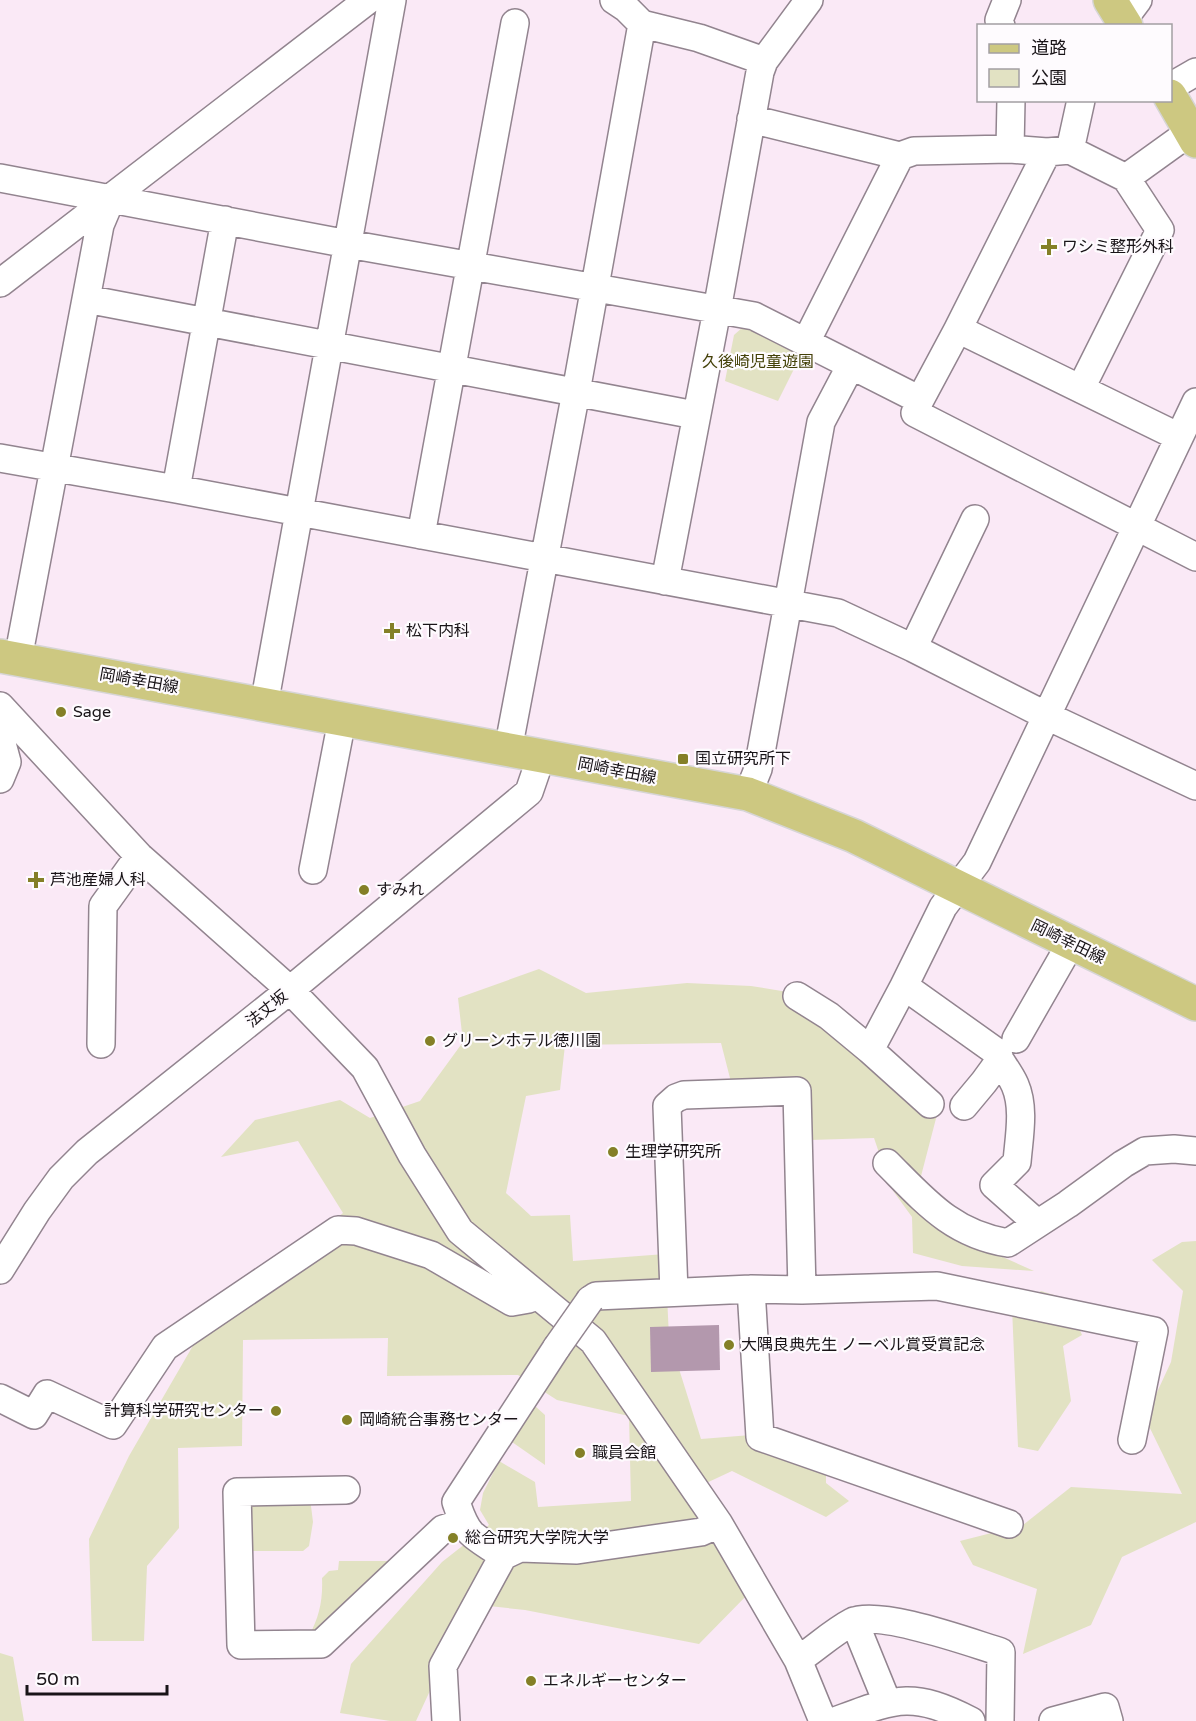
<svg xmlns="http://www.w3.org/2000/svg" width="1196" height="1721" viewBox="0 0 1196 1721" font-family="'Varela Round','Noto Sans JP',sans-serif">
	<style>
		.green { fill: #e2e2c3 }
		.water { fill: #b398ad }
		.lines { fill: none; stroke-linecap: round; stroke-linejoin: round }
		.minor-casing { stroke: #92848f; stroke-width: 30 }
		.major-casing { stroke: #d6d5d5; stroke-width: 36 }
		.minor { stroke: #fff; stroke-width: 27 }
		.major { stroke: #cdc881; stroke-width: 33 }
		.minor-bridge-casing { stroke: #92848f; stroke-width: 30; stroke-linecap: butt }
		.minor-bridge { stroke: #fff; stroke-width: 27 }
		.poi-dot { fill: #848027; stroke: #fefbfe; stroke-width: 2 }
		.labels { text-anchor: middle; dominant-baseline: central; stroke-width: 4.5; stroke-linejoin: round; paint-order: stroke }
		.poi-label { font-size: 16px; fill: #191418; stroke: #fefbfe; text-anchor: start }
		.park-label { font-size: 16px; fill: #434007; stroke: #fefbfe }
		.street-label { font-size: 16px; fill: #191418; stroke: #fefbfe }
	</style>
	<rect width="100%" height="100%" fill="#fae9f6"/>
	<path class="green" d="M 752,326 L 803,351 L 778,401 L 725,381 L 734,335 L 743,327 Z
		M 539,969 L 586,993 L 687,983 L 751,986 L 800,994 L 939,1107 L 914,1203 L 951,1234 L 1034,1271 L 962,1266 L 913,1253 L 912,1217 L 891,1188 L 874,1138 L 810,1140 L 806,1099 L 731,1082 L 721,1043 L 565,1045 L 560,1090 L 526,1096 L 506,1193 L 531,1216 L 570,1215 L 573,1261 L 665,1254 L 669,1337 L 701,1439 L 751,1435 L 826,1467 L 826,1483 L 849,1501 L 826,1517 L 732,1471 L 685,1493 L 751,1591 L 699,1644 L 525,1610 L 470,1604 L 416,1721 L 390,1721 L 340,1713 L 351,1664 L 442,1562 L 489,1525 L 480,1510 L 483,1493 L 499,1461 L 535,1482 L 538,1507 L 631,1501 L 629,1416 L 557,1400 L 518,1375 L 387,1376 L 388,1338 L 243,1340 L 242,1446 L 178,1448 L 179,1528 L 147,1566 L 144,1641 L 92,1641 L 89,1539 L 129,1456 L 202,1330 L 343,1213 L 298,1141 L 221,1157 L 255,1120 L 340,1100 L 370,1118 L 420,1101 L 463,1042 L 458,998 Z
		M 1196,1241 L 1196,1522 L 1122,1557 L 1091,1625 L 1023,1654 L 1037,1589 L 973,1565 L 960,1541 L 1023,1525 L 1071,1487 L 1182,1494 L 1145,1418 L 1171,1362 L 1183,1291 L 1152,1260 L 1182,1242 Z
		M 1041,1291 L 1067,1299 L 1082,1335 L 1063,1346 L 1071,1401 L 1038,1451 L 1018,1447 L 1012,1308 Z
		M 535,1406 L 545,1415 L 545,1465 L 512,1442 Z
		M 310,1498 L 313,1522 L 309,1546 L 303,1551 L 248,1551 L 247,1499 Z
		M 339,1561 L 396,1561 L 358,1598 L 309,1636 C 319,1617 323,1601 322,1578 L 329,1571 L 338,1570 Z
		M 0,1653 L 13,1657 L 24,1721 L 0,1721 Z"/>
	<path class="water" d="M 719,1325 L 720,1370 L 651,1372 L 650,1327 Z"/>
	<g class="lines">
		<defs>
			<path id="minor" d="M 614,0 L 626,8 L 642,24 L 699,38 L 764,61
				M 1123,20 L 1138,0
				M 1001,26 L 999,20 L 1007,0
				M 1170,87 L 1196,72
				M 751,119 L 900,156
				M 1010,149 L 1011,100
				M 1070,150 L 1081,100
				M 0,178 L 348,244 L 754,316 L 920,400 L 915,413 L 1196,557
				M 0,283 L 368,0
				M 86,299 L 695,415
				M 806,342 L 900,156 L 914,151 L 1010,149 L 1047,152
				M 1081,388 L 1160,230 L 1126,178
				M 920,400 L 958,329
				M 1179,437 L 958,329 L 1047,152 L 1070,150 L 1126,178 L 1190,132
				M 0,458 L 176,489 L 838,613 L 913,648 L 1047,716 L 1196,786
				M 176,489 L 225,220
				M 421,535 L 515,23
				M 665,581 L 717,310 L 760,72 L 764,61 L 809,0
				M 913,648 L 975,519
				M 18,659 L 100,225 L 111,199
				M 264,705 L 392,0
				M 0,706 L 139,856 L 290,990 L 365,1068 L 412,1155 L 460,1231 L 593,1341 L 719,1524 L 798,1660 L 823,1721
				M 0,736 L 7,762 L 0,779
				M 508,750 L 576,392 L 642,24
				M 748,794 L 758,769 L 821,422 L 851,365
				M 313,870 L 342,720
				M 904,986 L 870,1050 L 930,1104
				M 797,996 L 829,1016 L 870,1050
				M 1016,1039 L 1071,943
				M 101,1044 L 103,906 L 139,856
				M 1000,1060 C 1005,1068 1011,1076 1015,1085 C 1025,1108 1019,1137 1017,1162 L 994,1185 L 1037,1223
				M 964,1106 L 984,1082 L 1000,1060 L 998,1053 L 904,986 L 943,907 L 977,862 L 1196,402
				M 887,1163 C 925,1201 952,1234 1008,1243 L 1068,1204 L 1123,1164 L 1145,1151 L 1174,1149 L 1196,1151
				M 0,1270 L 37,1211 L 61,1178 L 87,1152 L 290,990 L 529,792 L 541,757
				M 751,1289 L 760,1437 L 1009,1524
				M 674,1292 L 667,1106 L 676,1098 L 684,1095 L 797,1091 L 802,1290
				M 590,1300 L 596,1296 L 751,1289 L 802,1290 L 937,1286 L 1154,1331 L 1132,1440
				M 0,1398 L 34,1415 L 47,1394 L 113,1425 L 165,1347 L 338,1230 L 356,1231 L 431,1255 L 512,1302 L 529,1299 L 535,1293
				M 346,1490 L 237,1492 L 241,1645 L 321,1644 L 443,1529 L 463,1523
				M 503,1556 C 493,1548 479,1541 471,1533 C 463,1524 460,1513 456,1502 L 557,1347
				M 854,1621 L 887,1702
				M 798,1660 C 816,1648 833,1632 852,1622 C 879,1609 971,1643 1001,1652 L 1000,1721
				M 446,1721 L 443,1666 L 503,1556 L 520,1548 L 577,1550 L 701,1532 L 719,1524
				M 835,1721 C 895,1699 911,1690 971,1721
				M 1053,1721 L 1105,1707 L 1109,1721"/>
			<path id="major" d="M 1110,0 L 1126,26
				M 1170,96 L 1196,141
				M 0,656 L 748,794 L 854,836 L 1196,1004"/>
		</defs>
		<use href="#minor" class="minor-casing"/>
		<use href="#major" class="major-casing"/>
		<use href="#minor" class="minor"/>
		<use href="#major" class="major"/>
		<defs>
			<path id="minor-bridge" d="M 557,1347 L 590,1300"/>
		</defs>
		<use href="#minor-bridge" class="minor-bridge-casing"/>
		<use href="#minor-bridge" class="minor-bridge"/>
	</g>
	<g class="poi-dot">
		<path d="M1046 238h6v6h6v6h-6v6h-6v-6h-6v-6h6z"/>
		<path d="M389 622h6v6h6v6h-6v6h-6v-6h-6v-6h6z"/>
		<circle cx="61" cy="712" r="6"/>
		<rect x="677" y="753" width="12" height="12" rx="3"/>
		<path d="M33 871h6v6h6v6h-6v6h-6v-6h-6v-6h6z"/>
		<circle cx="364" cy="890" r="6"/>
		<circle cx="430" cy="1041" r="6"/>
		<circle cx="613" cy="1152" r="6"/>
		<circle cx="729" cy="1345" r="6"/>
		<circle cx="276" cy="1411" r="6"/>
		<circle cx="347" cy="1420" r="6"/>
		<circle cx="580" cy="1453" r="6"/>
		<circle cx="453" cy="1538" r="6"/>
		<circle cx="531" cy="1681" r="6"/>
	</g>
	<g class="labels">
		<g class="poi-label">
			<text x="1062" y="247">ワシミ整形外科</text>
			<text x="406" y="631">松下内科</text>
			<text x="73" y="712">Sage</text>
			<text x="695" y="759">国立研究所下</text>
			<text x="50" y="880">芦池産婦人科</text>
			<text x="376" y="890">すみれ</text>
			<text x="442" y="1041">グリーンホテル徳川園</text>
			<text x="625" y="1152">生理学研究所</text>
			<text x="741" y="1345">大隅良典先生 ノーベル賞受賞記念</text>
			<text x="264" y="1411" text-anchor="end">計算科学研究センター</text>
			<text x="359" y="1420">岡崎統合事務センター</text>
			<text x="592" y="1453">職員会館</text>
			<text x="465" y="1538">総合研究大学院大学</text>
			<text x="543" y="1681">エネルギーセンター</text>
		</g>
		<g class="park-label">
			<text x="758" y="362">久後崎児童遊園</text>
		</g>
		<g class="street-label">
			<text transform="translate(139 681) rotate(10)">岡崎幸田線</text>
			<text transform="translate(617 771) rotate(11)">岡崎幸田線</text>
			<text transform="translate(1068 942) rotate(26)">岡崎幸田線</text>
			<text transform="translate(267 1009) rotate(-39)">法丈坂</text>
		</g>
	</g>
	<rect x="977" y="24" width="195" height="78" fill="#fefbfe" stroke="#a29fa2" stroke-width="1.5"/>
	<rect x="989" y="44" width="30" height="9" fill="#cdc881" stroke="#a29fa2" stroke-width="1.5"/>
	<text x="1031" y="54" font-size="18" fill="#191418">道路</text>
	<rect x="989" y="69" width="30" height="18" fill="#e2e2c3" stroke="#a29fa2" stroke-width="1.5"/>
	<text x="1031" y="84" font-size="18" fill="#191418">公園</text>
	<path d="M27 1685v9h140v-9" fill="none" stroke="#191418" stroke-width="3"/>
	<text x="36" y="1685" font-size="18" fill="#191418" stroke="#fefbfe" stroke-width="4.5" paint-order="stroke">50 m</text>
</svg>
